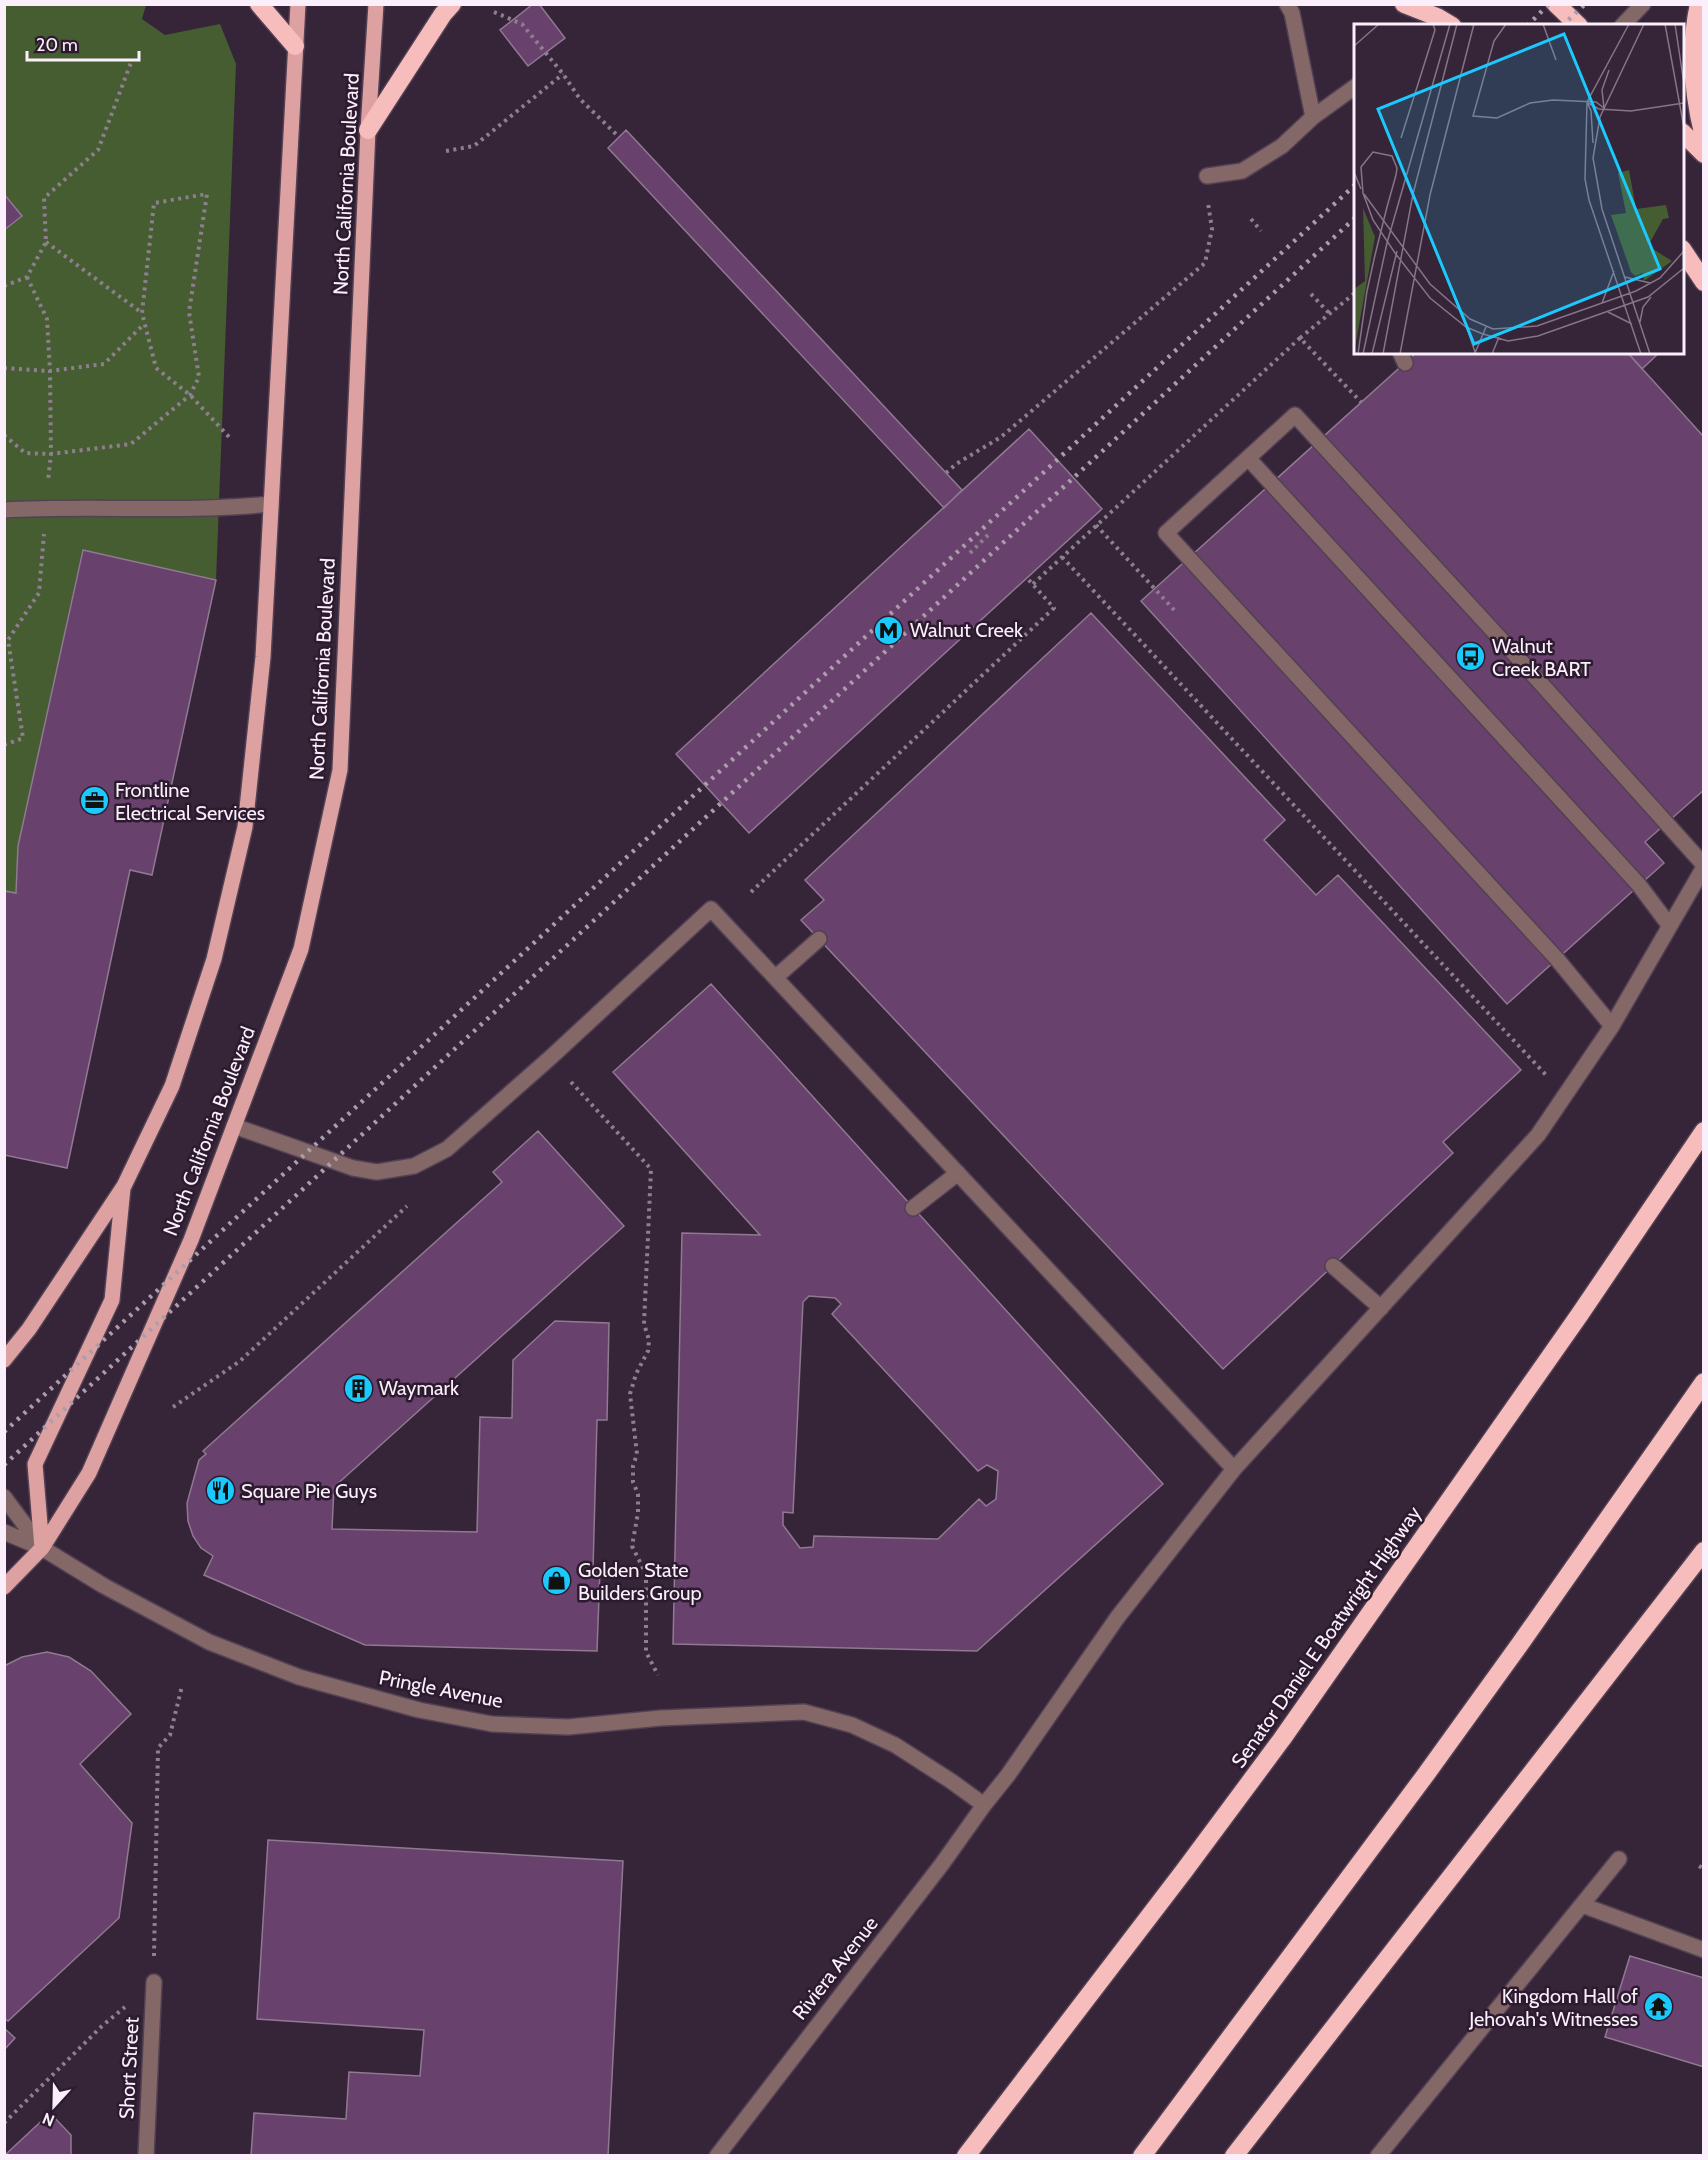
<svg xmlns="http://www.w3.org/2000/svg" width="1708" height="2160" viewBox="0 0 1708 2160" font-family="Cabin,sans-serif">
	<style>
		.green { fill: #465d31 }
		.building { fill: #68416d; stroke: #8f7a91; stroke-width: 1.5; fill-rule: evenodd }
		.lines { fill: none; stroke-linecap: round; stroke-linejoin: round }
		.minor-casing { stroke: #524053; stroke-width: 18 }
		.major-casing { stroke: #524053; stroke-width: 18 }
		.highway-casing { stroke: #524053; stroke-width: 21 }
		.path { stroke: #8e7f90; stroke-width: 4; stroke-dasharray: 3 4.5; stroke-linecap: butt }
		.minor { stroke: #846767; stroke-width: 15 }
		.major { stroke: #dda1a1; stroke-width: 15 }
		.highway { stroke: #f7bdbd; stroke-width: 18 }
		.rail { stroke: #ac9dad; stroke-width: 4.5; stroke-dasharray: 3 6; stroke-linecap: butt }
		.labels { text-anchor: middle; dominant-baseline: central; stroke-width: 5; stroke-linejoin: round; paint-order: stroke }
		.street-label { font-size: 20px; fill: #fbeffc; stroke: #2c1b2e }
		.poi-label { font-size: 20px; fill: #fbeffc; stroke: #2c1b2e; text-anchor: start }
		.inset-road { fill: none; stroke: #857586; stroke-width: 1.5 }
		.view { fill: #1bc9fc; fill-opacity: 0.15; stroke: #1bc9fc; stroke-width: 3 }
		.inset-edge { fill: none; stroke: #fbeffc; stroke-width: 3 }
	</style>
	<rect width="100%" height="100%" fill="#362438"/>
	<path class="green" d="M 5,5 L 146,5 L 142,19 L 165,35 L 220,24 L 236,64 L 216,580 L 82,551 L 18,846 L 16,893 L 4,891 L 4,230 L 22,216 L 5,194 Z"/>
	<path class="building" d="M 533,4 L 539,4 L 565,38 L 528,66 L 500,30 Z
		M 626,130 L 962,490 L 944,508 L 608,148 Z
		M 4,194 L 22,216 L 4,230 Z
		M 1417,352 L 1627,352 L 1704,437 L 1704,790 L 1645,842 L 1664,863 L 1507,1004 L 1141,601 Z
		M 1627,352 L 1660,352 L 1642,369 Z
		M 1029,429 L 1102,509 L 749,833 L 676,754 Z
		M 83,550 L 216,580 L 152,875 L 130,870 L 67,1168 L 4,1155 L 4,891 L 16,893 L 18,846 Z
		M 1091,613 L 1285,820 L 1264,840 L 1316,895 L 1338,875 L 1521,1070 L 1443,1142 L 1453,1153 L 1223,1369 L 801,920 L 824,900 L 805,880 Z
		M 711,984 L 1163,1484 L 977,1651 L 673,1644 L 682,1233 L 760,1235 L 613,1072 ZM 809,1296 L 835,1298 L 841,1304 L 832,1314 L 978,1471 L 987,1465 L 998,1471 L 996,1499 L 986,1506 L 979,1499 L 938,1539 L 814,1536 L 813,1547 L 800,1548 L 783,1525 L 783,1512 L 793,1513 L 803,1302 Z
		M 538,1131 L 624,1226 L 334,1487 L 332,1529 L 477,1532 L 480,1417 L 512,1418 L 513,1360 L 555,1321 L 609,1323 L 607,1420 L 597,1420 L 593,1570 L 600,1570 L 597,1651 L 365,1645 L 204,1575 L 213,1556 L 201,1548 L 193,1536 L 188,1521 L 187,1503 L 199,1460 L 206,1454 L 203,1451 L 502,1182 L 493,1172 Z
		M 47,1652 L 69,1657 L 91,1671 L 131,1714 L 80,1764 L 132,1823 L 119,1918 L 8,2021 L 4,2018 L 4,1666 L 22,1657 Z
		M 268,1840 L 623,1861 L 608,2156 L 251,2156 L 254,2113 L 346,2119 L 349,2072 L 420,2076 L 424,2030 L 257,2019 Z
		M 1630,1956 L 1704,1978 L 1704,2067 L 1605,2037 Z
		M 4,2028 L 15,2038 L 4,2050 Z
		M 50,2113 L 71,2135 L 71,2156 L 4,2156 Z"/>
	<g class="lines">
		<defs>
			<path id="minor" d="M 1287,4 L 1292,13 L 1313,117
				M 1622,26 L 1643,4
				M 1207,176 L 1242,171 L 1282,146 L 1313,117 L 1356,86
				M 1400,352 L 1405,363
				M 1248,458 L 1609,852 L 1639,885 L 1669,925
				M 4,510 C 93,505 183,513 271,504
				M 776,977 L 819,939
				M 1612,1026 L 1557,959 L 1166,533 L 1295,415 L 1519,659 L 1704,865
				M 234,1126 L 353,1168 L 377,1172 L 414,1166 L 447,1149 L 550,1058 L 711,909 L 1234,1469
				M 913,1208 L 958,1173
				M 1333,1266 L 1381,1308
				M 4,1497 L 42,1548
				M 4,1532 L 42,1548 L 104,1586 L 209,1642 L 299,1677 L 419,1710 L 492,1724 L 568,1727 L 661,1718 L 804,1712 L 852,1725 L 895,1745 L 951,1781 L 984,1805
				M 1582,1905 L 1704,1950
				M 146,2156 L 154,1982
				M 717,2156 L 942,1864 L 984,1805 L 1008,1775 L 1117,1618 L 1234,1469 L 1538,1135 L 1612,1026 L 1704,867
				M 1378,2156 L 1619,1859"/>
			<path id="major" d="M 4,1360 L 29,1329 L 124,1186 L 172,1086 L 214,959 L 245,827 L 263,657 L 298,4
				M 42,1548 L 35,1464 L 112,1300 L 123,1188
				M 4,1587 L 42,1548 L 89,1473 L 191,1240 L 301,949 L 340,770 L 368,130 L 376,4"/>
			<path id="highway" d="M 259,4 L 295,46
				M 1404,4 L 1437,17 L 1452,26
				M 1556,4 L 1579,26
				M 1699,4 C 1689,49 1693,94 1704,137
				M 368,130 L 443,14 L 452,4
				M 1682,132 L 1704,154
				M 1682,249 L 1704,282
				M 966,2156 L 1184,1871 L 1282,1739 L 1580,1314 L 1704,1131
				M 1142,2156 L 1424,1777 L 1520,1644 L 1704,1382
				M 1234,2156 L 1704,1551"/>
		</defs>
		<use href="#minor" class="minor-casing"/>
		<use href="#major" class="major-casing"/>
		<use href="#highway" class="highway-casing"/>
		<path class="path" d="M 494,12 L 522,24 L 563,74 L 580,99 L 619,137
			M 446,151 L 474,146 L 563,74
			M 1251,219 L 1261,231
			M 46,242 L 142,313
			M 27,277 L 47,319 L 50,371 L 51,454 L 48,481
			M 4,286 L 27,277 L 46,242 L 44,198 L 98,150 L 132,60
			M 1311,294 L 1330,314
			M 1300,338 L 1356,292
			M 4,368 L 50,371 L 104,364 L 144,324
			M 4,435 L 25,453 L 51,454 L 131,444 L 190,395 L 199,377 L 189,312 L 207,194 L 154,203 L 142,313 L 156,368 L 190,395 L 231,439
			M 946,473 L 956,464 L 1001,437 L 1205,263 L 1212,229 L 1208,203
			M 1096,525 L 1176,612
			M 970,553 L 988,535
			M 1062,557 L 1546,1075
			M 1033,584 L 1300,338 L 1361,402
			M 4,745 L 23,738 L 8,640 L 39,593 L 44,534
			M 751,892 L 1054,608 L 1027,578
			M 571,1082 L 651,1169 L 644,1324 L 649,1340 L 648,1351 L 636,1374 L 630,1394 L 637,1454 L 633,1466 L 633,1482 L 638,1494 L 638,1513 L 632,1546 L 646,1574 L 646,1652 L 658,1675
			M 173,1407 L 240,1361 L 407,1206
			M 1699,1866 L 1704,1869
			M 154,1956 L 158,1748 L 170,1735 L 182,1686
			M 4,2123 L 102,2026 L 125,2007"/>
		<use href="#minor" class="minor"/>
		<use href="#major" class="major"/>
		<use href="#highway" class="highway"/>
		<path class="rail" d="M 1527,26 L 1549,4
			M 1562,26 L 1585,4
			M 4,1432 L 1356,184
			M 4,1465 L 1356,217"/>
	</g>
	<defs>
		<symbol id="metro-disc" viewBox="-11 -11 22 22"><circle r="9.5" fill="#1bc9fc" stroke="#2c1b2e"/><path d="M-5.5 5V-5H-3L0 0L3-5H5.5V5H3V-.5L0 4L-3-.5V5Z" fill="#111"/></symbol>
		<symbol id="bus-disc" viewBox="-11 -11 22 22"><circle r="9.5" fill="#1bc9fc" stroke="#2c1b2e"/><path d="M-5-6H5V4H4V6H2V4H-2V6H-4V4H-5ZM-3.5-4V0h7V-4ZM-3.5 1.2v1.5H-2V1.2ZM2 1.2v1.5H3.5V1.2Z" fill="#111"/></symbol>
		<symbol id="office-disc" viewBox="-11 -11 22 22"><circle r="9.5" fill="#1bc9fc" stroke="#2c1b2e"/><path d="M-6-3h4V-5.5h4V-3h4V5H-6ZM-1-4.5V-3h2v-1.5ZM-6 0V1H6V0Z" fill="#111"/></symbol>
		<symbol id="building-disc" viewBox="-11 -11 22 22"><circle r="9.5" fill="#1bc9fc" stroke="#2c1b2e"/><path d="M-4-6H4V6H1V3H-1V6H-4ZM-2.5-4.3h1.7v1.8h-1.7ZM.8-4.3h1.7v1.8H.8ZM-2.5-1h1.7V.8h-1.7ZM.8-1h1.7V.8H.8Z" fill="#111"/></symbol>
		<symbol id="restaurant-disc" viewBox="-11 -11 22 22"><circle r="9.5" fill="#1bc9fc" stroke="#2c1b2e"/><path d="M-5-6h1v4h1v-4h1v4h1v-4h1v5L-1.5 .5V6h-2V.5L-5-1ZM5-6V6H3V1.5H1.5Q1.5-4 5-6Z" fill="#111"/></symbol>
		<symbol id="shop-disc" viewBox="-11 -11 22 22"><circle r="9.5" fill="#1bc9fc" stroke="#2c1b2e"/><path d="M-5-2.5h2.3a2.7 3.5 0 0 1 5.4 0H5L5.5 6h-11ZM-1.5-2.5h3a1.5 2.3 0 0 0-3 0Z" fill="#111"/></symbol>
		<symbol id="temple-disc" viewBox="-11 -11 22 22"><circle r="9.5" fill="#1bc9fc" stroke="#2c1b2e"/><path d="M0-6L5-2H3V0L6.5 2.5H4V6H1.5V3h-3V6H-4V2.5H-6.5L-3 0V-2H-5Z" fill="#111"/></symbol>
	</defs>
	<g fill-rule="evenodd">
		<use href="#metro-disc" x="872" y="614" width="33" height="33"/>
		<use href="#bus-disc" x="1454" y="640" width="33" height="33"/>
		<use href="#office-disc" x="78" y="784" width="33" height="33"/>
		<use href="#building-disc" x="342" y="1372" width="33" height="33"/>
		<use href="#restaurant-disc" x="204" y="1474" width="33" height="33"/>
		<use href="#shop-disc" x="540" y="1564" width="33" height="33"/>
		<use href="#temple-disc" x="1642" y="1990" width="33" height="33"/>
	</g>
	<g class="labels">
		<g class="street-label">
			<text transform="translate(346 184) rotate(-87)">North California Boulevard</text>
			<text transform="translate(322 669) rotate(-87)">North California Boulevard</text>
			<text transform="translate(209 1131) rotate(-69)">North California Boulevard</text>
			<text transform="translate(1326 1637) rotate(-55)">Senator Daniel E Boatwright Highway</text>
			<text transform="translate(441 1689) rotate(11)">Pringle Avenue</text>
			<text transform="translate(835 1968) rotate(-52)">Riviera Avenue</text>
			<text transform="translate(129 2068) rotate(-87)">Short Street</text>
		</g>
		<g class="poi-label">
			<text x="910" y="630">Walnut Creek</text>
			<text x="1492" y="646">Walnut<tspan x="1492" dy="23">Creek BART</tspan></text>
			<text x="115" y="790">Frontline<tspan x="115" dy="23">Electrical Services</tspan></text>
			<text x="379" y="1388">Waymark</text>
			<text x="241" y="1491">Square Pie Guys</text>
			<text x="578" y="1570">Golden State<tspan x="578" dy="23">Builders Group</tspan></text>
			<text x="1638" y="1996" text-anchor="end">Kingdom Hall of<tspan x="1638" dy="23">Jehovah's Witnesses</tspan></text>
		</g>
	</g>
	<g transform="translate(1354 24)">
		<rect width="330" height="330" fill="#362438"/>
		<path d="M 275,146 L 282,185 L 312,181 L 315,194 L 309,195 L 294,222 L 318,237 L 290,257 L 289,249 L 281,252 L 277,248 L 257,191 L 272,189 L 264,149 ZM 9,184 L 21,213 L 0,329 L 0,265 L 11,257 Z" fill="#465d31"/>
		<path class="inset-road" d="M 152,0 L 140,17 L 119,92 L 143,94 L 176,79 L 199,76 L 242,78 L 250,84M 189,0 L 202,36M 275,0 L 233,78 L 231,155 L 235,176 L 287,330M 290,0 L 246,93 L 239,134 L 248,185 L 296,330M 311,0 L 330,104M 321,0 L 330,60M 0,22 L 25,0M 233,78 L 237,87 L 239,119M 234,79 L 245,85 L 277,87 L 330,79M 250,84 L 248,66 L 255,46M 47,114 L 81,6 L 79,0M 0,148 L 7,165M 10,170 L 76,260 L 116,295 L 139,305 L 183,302 L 282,267 L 306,254 L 330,227M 271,253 L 296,259M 248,279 L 260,247M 254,288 L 278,300M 286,298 L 289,283 L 297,273M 113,304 L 121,328M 121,329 L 132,303M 4,330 L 13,267 L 21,231 L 33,183 L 42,151 L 43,144 L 38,132 L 19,128 L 7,143 L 9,169 L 19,196 L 41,229 L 76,274 L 112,303 L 129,310 L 154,317 L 184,312 L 294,273 L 330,244M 9,330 L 33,219 L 96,0M 18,330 L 43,227M 29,330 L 59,170 L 103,0M 46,330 L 76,171 L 120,0M 138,330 L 145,313"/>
		<path class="view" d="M 210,10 L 306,245 L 120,320 L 24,85 Z"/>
		<rect width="330" height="330" class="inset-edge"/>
	</g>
	<rect width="1708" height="2160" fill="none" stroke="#fbeffc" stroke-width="12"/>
	<g transform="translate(54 2106) rotate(202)" stroke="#2c1b2e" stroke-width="4.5" paint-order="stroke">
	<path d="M0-4.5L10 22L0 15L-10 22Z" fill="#fbeffc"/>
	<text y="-9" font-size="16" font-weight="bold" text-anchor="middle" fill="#fbeffc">N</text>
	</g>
	<path d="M27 51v9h112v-9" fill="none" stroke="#fbeffc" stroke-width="3"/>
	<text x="36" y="51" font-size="18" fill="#fbeffc" stroke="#2c1b2e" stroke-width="4.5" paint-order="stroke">20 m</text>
</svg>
